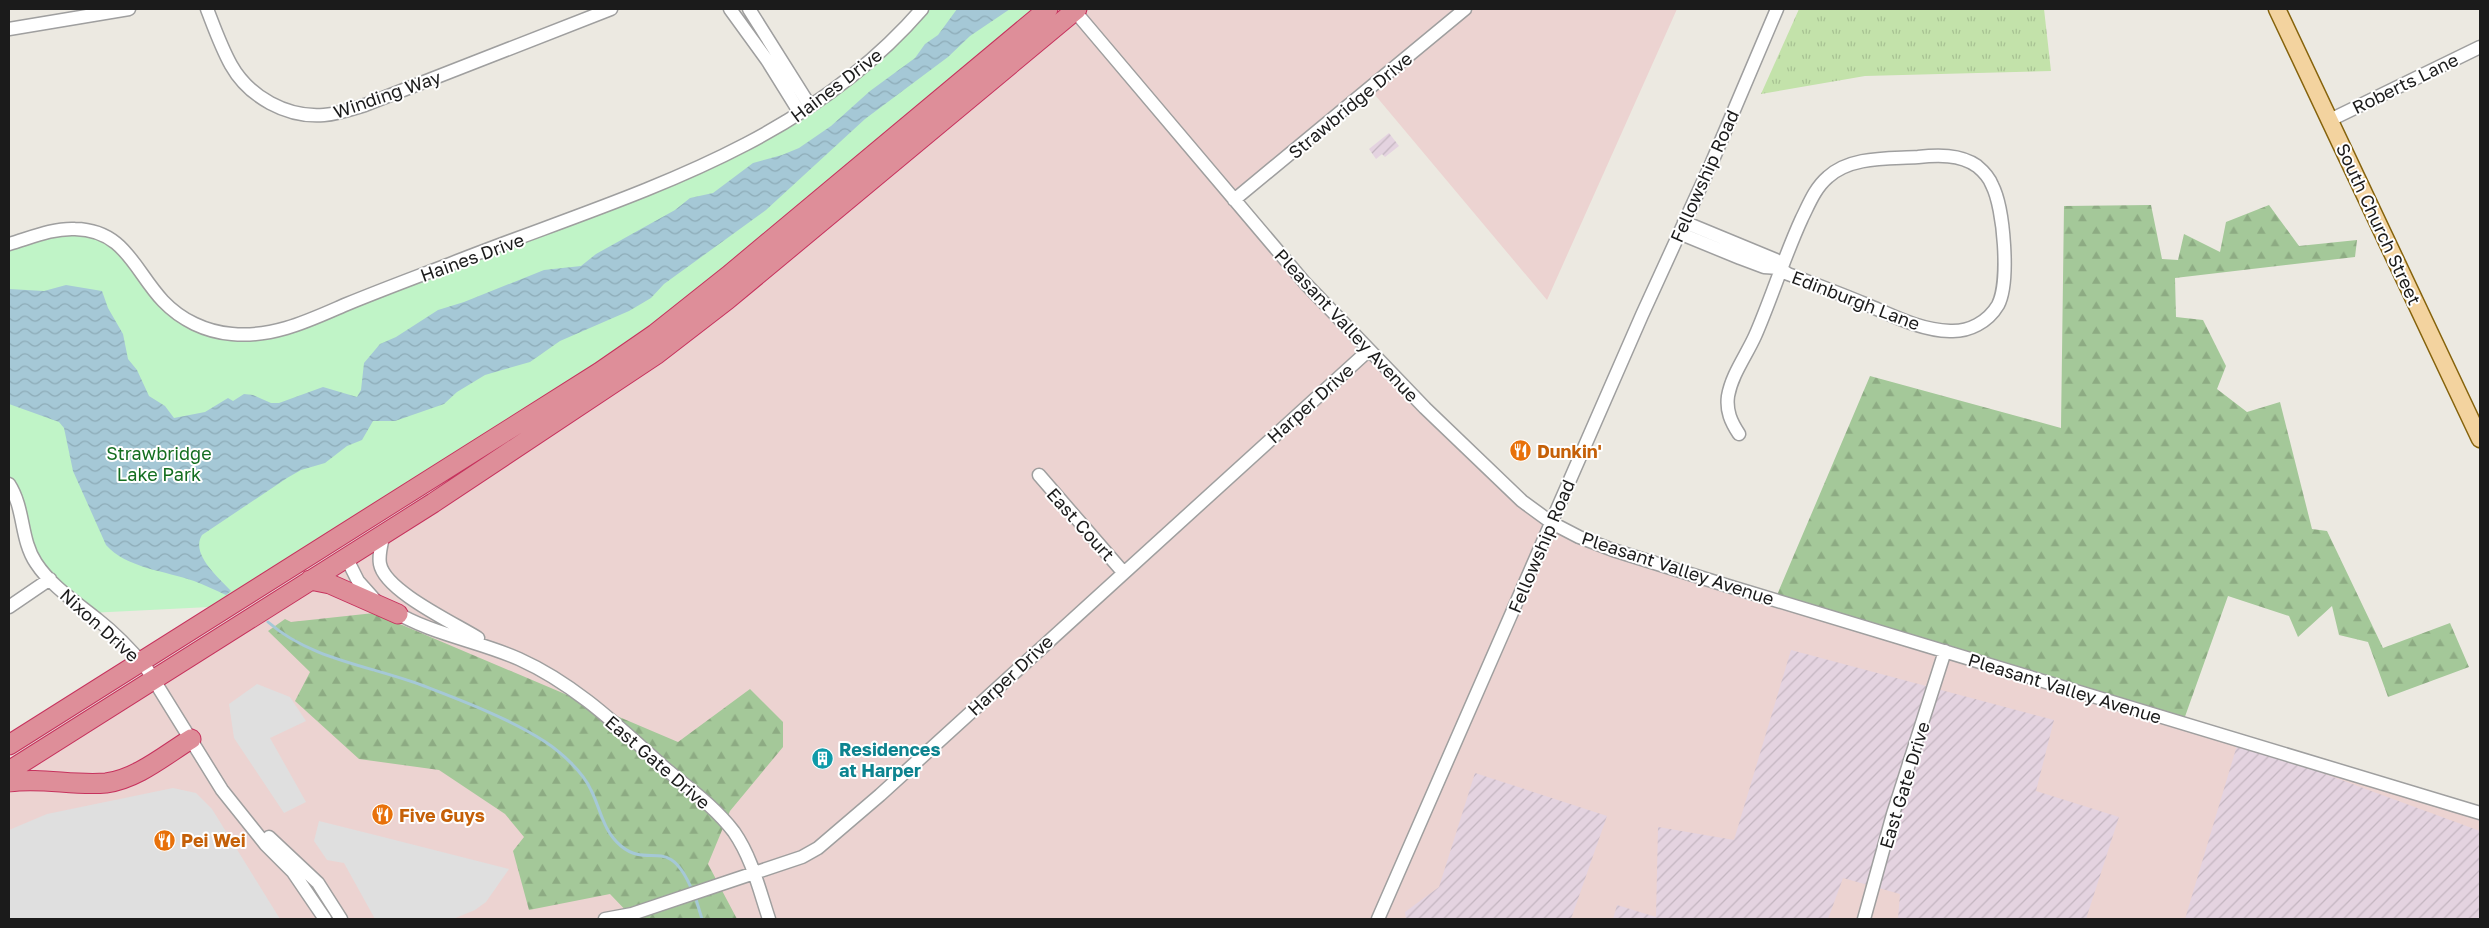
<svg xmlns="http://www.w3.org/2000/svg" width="2489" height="928" viewBox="0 0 2489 928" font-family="'Golos Text',sans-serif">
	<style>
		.commercial { fill: #ecd3d1 }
		.industrial { fill: url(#industrial-furrows) }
		.grass { fill: url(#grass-tufts) }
		.forest { fill: url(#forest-firs) }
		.park { fill: #c0f4c7 }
		.parking { fill: #dfdfdf }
		.water { fill: url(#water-waves) }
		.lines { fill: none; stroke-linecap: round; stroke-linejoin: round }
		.stream { stroke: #a5c8d6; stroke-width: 3 }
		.minor-casing { stroke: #9f9f9f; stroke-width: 15 }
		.major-casing { stroke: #86630c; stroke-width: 19 }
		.highway-casing { stroke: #c6325d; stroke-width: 21 }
		.minor { stroke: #fff; stroke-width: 12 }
		.major { stroke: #f3d39f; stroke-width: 16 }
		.highway { stroke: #de8e99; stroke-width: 19 }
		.labels { text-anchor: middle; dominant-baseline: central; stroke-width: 4; stroke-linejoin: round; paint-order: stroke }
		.street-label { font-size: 18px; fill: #1b1b1b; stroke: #fff }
		.food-label { font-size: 18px; font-weight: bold; fill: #c56008; stroke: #fff; text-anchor: start }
		.park-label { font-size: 18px; fill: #146e20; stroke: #fff }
		.culture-label { font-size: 18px; font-weight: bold; fill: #0d838f; stroke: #fff; text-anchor: start }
	</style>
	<defs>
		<pattern id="industrial-furrows" width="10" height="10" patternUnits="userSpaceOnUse" patternTransform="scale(1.25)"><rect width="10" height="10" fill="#e4d3e0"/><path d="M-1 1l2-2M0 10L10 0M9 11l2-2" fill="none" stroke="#c3b5c0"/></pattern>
		<pattern id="grass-tufts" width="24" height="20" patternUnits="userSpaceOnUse" patternTransform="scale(1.25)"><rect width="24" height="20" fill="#c3e2aa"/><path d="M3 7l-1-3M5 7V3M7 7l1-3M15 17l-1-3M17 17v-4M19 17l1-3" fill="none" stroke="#a7c192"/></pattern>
		<pattern id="forest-firs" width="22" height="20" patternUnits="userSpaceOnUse" patternTransform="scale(1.25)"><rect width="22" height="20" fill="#a4c899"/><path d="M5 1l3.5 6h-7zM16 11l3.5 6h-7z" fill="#8dab83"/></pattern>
		<pattern id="water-waves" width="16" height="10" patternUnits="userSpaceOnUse" patternTransform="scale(1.25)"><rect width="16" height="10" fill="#a5c8d6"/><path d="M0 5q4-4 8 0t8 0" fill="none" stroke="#8dabb7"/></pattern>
	</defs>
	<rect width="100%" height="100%" fill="#ece9e1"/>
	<path class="commercial" d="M 1077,9 L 1677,9 L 1547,300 L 1370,89 L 1234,200 L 1511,490 L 1584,539 L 2480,812 L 2480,919 L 9,919 L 9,771 L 433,503 Z"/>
	<path class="industrial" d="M 1389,133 L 1399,146 L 1385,157 L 1382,154 L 1376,159 L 1369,149 Z
		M 1791,650 L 2054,720 L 2036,791 L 2119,817 L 2086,919 L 1898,919 L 1900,894 L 1843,878 L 1828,919 L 1613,919 L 1617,905 L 1656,917 L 1658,827 L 1734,840 Z
		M 2238,742 L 2480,831 L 2480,919 L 2185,919 Z
		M 1475,773 L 1607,816 L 1571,919 L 1406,919 L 1405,912 L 1439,887 Z"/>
	<path class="grass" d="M 1799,9 L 2044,9 L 2051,71 L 1865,76 L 1761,94 Z"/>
	<path class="forest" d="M 2151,205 L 2162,259 L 2178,260 L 2184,234 L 2220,252 L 2226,222 L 2269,205 L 2299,246 L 2357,240 L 2355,257 L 2175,278 L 2176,317 L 2203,320 L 2226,366 L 2217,389 L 2247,412 L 2280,402 L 2312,529 L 2327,531 L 2383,648 L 2450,623 L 2469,667 L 2388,697 L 2368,642 L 2339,635 L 2332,606 L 2298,637 L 2289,616 L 2228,596 L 2182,725 L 1774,602 L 1870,376 L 2061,428 L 2064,206 Z
		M 374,613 L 678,742 L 750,689 L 783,722 L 783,747 L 730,811 L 708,864 L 737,919 L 634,919 L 610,894 L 529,910 L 513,851 L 524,837 L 505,814 L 439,770 L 359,759 L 295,701 L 310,672 L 268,631 L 285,619 L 291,622 Z"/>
	<path class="park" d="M 921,9 L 1048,9 L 681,314 L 230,606 L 89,613 L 30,552 L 9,486 L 9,244 L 52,231 L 114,240 L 183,318 L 232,334 L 274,332 L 658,187 L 810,106 Z"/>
	<path class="parking" d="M 257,684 L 290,697 L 306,721 L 270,738 L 306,802 L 284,813 L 234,738 L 229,704 Z
		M 173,788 L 196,793 L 212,809 L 280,919 L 9,919 L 9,830 L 47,814 Z
		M 319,821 L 379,836 L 509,869 L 486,902 L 475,910 L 453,919 L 375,919 L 344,863 L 327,860 L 314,841 Z"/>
	<path class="water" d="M 957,9 L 1010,9 L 970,36 L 948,57 L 865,119 L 766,210 L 664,284 L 651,298 L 629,311 L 560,341 L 530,362 L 485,375 L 457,392 L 444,404 L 395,421 L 373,421 L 362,440 L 347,446 L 325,463 L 301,470 L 287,478 L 202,535 C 190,554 219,578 231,591 L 226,595 C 215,590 205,585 194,581 C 166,571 126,568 106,545 L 73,471 L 64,428 L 59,422 L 9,404 L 9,289 L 44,291 L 66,285 L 102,291 L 108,308 L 123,334 L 128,359 L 137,370 L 149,396 L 165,406 L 174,418 L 205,412 L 228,398 L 233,401 L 244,394 L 253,395 L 271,403 L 279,403 L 323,387 L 357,397 L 361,390 L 364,363 L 380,344 L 396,337 L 438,310 L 464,302 L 544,270 L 581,266 L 596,254 L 675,210 L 690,198 L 713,193 L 753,163 L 782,155 L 799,148 L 831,126 L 870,91 L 915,58 L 925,44 L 938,35 Z"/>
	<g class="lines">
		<path class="stream" d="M 268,622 C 311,660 372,666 424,686 C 463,701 510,719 544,741 C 561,752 583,772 591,790 C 601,810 603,831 621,846 C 650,870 668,833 692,890
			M 695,896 L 702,919"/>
		<defs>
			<path id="minor" d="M 207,9 C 214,27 221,47 231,65 C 249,97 287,118 324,115 C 338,114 352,109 365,105 L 611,9
				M 730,9 L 767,60 L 800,113
				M 749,9 L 810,106
				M 1073,9 L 1305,283 L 1425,408 L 1522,501 L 1552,523 L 1579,537 L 1613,550 L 1725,585 L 2480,813
				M 9,29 L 129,9
				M 2330,120 L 2480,47
				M 1234,200 L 1465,9
				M 1684,222 L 1776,260 L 1779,268
				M 1679,233 L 1740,258 L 1764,267 L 1779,268 L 1788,274 C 1814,284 1839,293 1865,304 C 1892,315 1919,330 1950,331 C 1969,332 1988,322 1998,305 C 2010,282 2004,208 1992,185 C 1989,177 1983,171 1977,166 C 1960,154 1937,155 1918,157 C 1888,159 1851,156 1828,177 C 1815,188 1809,204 1802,218 C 1784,257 1772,297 1755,336 C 1746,356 1732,374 1728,396 C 1726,411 1731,422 1739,434
				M 9,244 C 30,238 52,228 75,229 C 125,230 134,270 163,301 C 181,320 206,332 232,334 C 274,338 310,320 347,304 C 381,290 416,277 450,264 C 619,197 797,153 922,9
				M 1039,475 L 1123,572
				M 9,484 C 25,509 20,539 36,563 C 51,586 77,603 98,620 C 116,634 132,651 147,669 L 222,790 L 266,845 L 293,872 L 325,919
				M 384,533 C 382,543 378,554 380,564 C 385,591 454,623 478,638
				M 346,557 L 358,581 L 375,600
				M 9,607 L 50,579
				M 392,610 C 430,634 479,641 519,659 C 577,685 621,729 667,770 C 690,789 716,808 734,832 C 752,858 759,889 769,919
				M 269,837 L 318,883 L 341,919
				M 605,919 L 632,914 L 802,857 L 818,848 L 880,795 L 1369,350
				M 1378,919 L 1642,315 L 1712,162 L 1777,9
				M 1864,919 L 1893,814 L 1945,651"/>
			<path id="major" d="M 2277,9 L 2480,439"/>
			<path id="highway" d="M 310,580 L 330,584 L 398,614
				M 9,745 L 600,372 L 655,334 L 728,276 L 1048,9
				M 9,771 L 433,503 L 657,354 L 727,300 L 1077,9
				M 9,782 C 41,777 73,786 106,783 C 137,779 165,755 191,739"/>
		</defs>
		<use href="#minor" class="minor-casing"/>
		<use href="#major" class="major-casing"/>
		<use href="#highway" class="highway-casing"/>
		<use href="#minor" class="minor"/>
		<use href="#major" class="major"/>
		<use href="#highway" class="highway"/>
	</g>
	<defs>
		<symbol id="restaurant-disc" viewBox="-11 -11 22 22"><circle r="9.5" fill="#e8710a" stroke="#fff"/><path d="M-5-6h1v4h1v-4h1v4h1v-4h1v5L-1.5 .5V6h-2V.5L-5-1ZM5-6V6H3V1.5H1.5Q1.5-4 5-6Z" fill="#fff"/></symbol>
		<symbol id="building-disc" viewBox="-11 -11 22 22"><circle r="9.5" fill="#0f9aa8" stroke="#fff"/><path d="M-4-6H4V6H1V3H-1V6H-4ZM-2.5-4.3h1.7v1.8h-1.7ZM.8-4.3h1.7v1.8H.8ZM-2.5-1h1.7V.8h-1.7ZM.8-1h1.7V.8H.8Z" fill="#fff"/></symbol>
	</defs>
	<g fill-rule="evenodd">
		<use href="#restaurant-disc" x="1508" y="438" width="25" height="25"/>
		<use href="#building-disc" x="810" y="746" width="25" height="25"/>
		<use href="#restaurant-disc" x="370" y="802" width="25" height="25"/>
		<use href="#restaurant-disc" x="152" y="828" width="25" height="25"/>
	</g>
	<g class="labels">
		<g class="street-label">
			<text transform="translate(2405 83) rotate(-26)">Roberts Lane</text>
			<text transform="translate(836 85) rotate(-37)">Haines Drive</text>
			<text transform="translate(387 94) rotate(-19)">Winding Way</text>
			<text transform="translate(1350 105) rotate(-40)">Strawbridge Drive</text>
			<text transform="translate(1704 176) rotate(-66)">Fellowship Road</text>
			<text transform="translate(2379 224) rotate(65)">South Church Street</text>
			<text transform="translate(472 257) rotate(-20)">Haines Drive</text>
			<text transform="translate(1856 300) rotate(21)">Edinburgh Lane</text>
			<text transform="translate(1347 325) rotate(47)">Pleasant Valley Avenue</text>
			<text transform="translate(1310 403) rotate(-42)">Harper Drive</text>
			<text transform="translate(1081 524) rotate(48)">East Court</text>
			<text transform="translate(1541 546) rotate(-67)">Fellowship Road</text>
			<text transform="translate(1678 568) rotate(18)">Pleasant Valley Avenue</text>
			<text transform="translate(100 625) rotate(42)">Nixon Drive</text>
			<text transform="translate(1010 675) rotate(-43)">Harper Drive</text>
			<text transform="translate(2065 688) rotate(17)">Pleasant Valley Avenue</text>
			<text transform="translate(658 762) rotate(41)">East Gate Drive</text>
			<text transform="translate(1904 785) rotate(-73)">East Gate Drive</text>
		</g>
		<g class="food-label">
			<text x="1537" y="451">Dunkin'</text>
			<text x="399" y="815">Five Guys</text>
			<text x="181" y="840">Pei Wei</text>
		</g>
		<g class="park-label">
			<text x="159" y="453">Strawbridge<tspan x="159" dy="21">Lake Park</tspan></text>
		</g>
		<g class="culture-label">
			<text x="839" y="749">Residences<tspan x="839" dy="21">at Harper</tspan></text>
		</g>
	</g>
	<rect width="2489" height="928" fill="none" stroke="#1b1b1b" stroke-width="20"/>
</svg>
